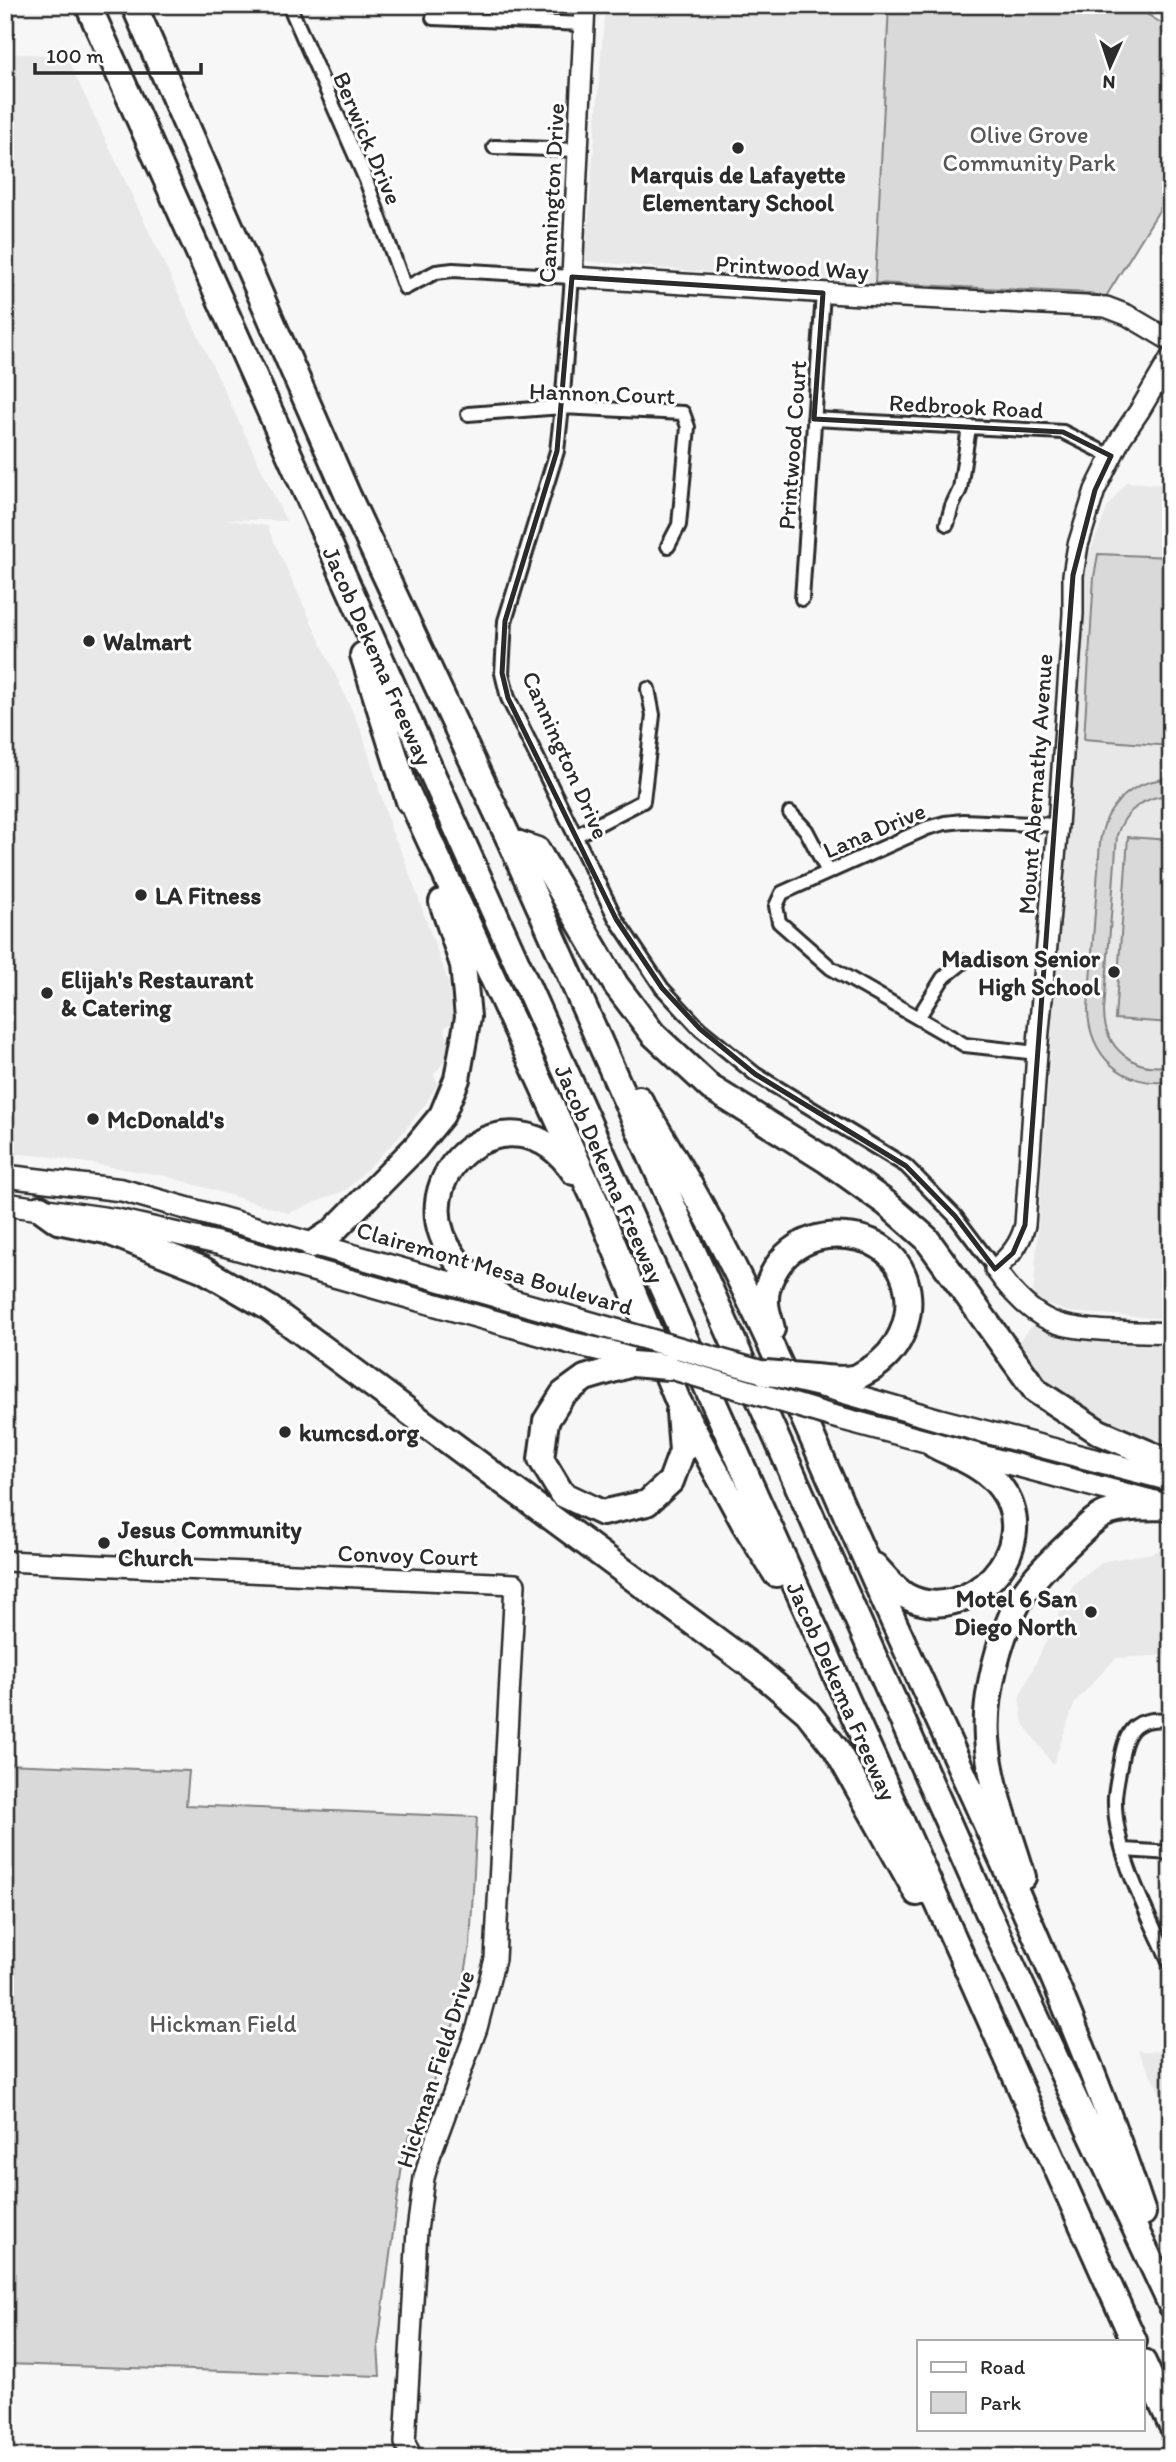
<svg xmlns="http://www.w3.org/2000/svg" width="1176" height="2462" viewBox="0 0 1176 2462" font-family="Itim,sans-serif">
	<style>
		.built { fill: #e8e8e8 }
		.green { fill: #d9d9d9; stroke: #828282; stroke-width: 2 }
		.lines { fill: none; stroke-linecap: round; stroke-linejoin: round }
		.street-casing { stroke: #2b2b2b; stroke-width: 18 }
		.secondary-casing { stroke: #2b2b2b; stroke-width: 24 }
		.primary-casing { stroke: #2b2b2b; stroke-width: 26 }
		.highway-casing { stroke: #2b2b2b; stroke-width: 30 }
		.street { stroke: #fff; stroke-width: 12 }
		.secondary { stroke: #fff; stroke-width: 19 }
		.primary { stroke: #fff; stroke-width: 21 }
		.highway { stroke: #fff; stroke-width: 24 }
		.primary-bridge-casing { stroke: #2b2b2b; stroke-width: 26; stroke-linecap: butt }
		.highway-bridge-casing { stroke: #2b2b2b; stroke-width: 30; stroke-linecap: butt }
		.primary-bridge { stroke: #fff; stroke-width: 21 }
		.highway-bridge { stroke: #fff; stroke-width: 24 }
		.marked { fill: none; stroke: #2b2b2b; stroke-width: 5; stroke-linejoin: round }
		.poi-dot { fill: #2b2b2b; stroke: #fff; stroke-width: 2.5 }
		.labels { text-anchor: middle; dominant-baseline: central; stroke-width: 6; stroke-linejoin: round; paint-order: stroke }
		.park-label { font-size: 24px; fill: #565656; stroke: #fff }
		.street-label { font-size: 24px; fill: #2b2b2b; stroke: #fff }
		.poi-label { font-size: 24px; font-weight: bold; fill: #2b2b2b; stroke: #fff; text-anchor: start }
	</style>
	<rect width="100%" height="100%" fill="#f7f7f7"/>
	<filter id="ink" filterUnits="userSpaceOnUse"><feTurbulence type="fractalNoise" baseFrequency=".0143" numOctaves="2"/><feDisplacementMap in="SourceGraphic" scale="14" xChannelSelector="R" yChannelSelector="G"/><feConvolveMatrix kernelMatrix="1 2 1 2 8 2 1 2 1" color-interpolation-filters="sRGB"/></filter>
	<g filter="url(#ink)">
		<path class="built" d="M 605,5 L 889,5 L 875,283 L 695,271 L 585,261 Z
			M 5,53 L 66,56 L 286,521 L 224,519 L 267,526 L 362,732 L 392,832 L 404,858 L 449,984 L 453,1022 L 444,1028 L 448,1040 L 448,1054 L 445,1061 L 433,1075 L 438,1083 L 425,1105 L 400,1136 L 346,1190 L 289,1213 L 166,1176 L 45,1156 L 5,1153 Z
			M 1126,482 L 1171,485 L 1171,1319 L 1068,1312 L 1033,1299 L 1085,565 L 1108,506 Z
			M 1035,1323 L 1171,1341 L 1171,1446 L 1103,1418 L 1055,1394 L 1020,1359 L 1018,1342 Z
			M 1171,1543 L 1171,1655 L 1116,1658 L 1075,1702 L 1053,1765 L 1023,1723 L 1019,1698 L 1073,1585 L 1104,1561 L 1153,1553 Z
			M 1138,2051 L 1171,2052 L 1171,2114 Z"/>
		<path class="green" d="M 889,5 L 1132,5 L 1171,29 L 1171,191 L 1105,298 L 1090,293 L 875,283 Z
			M 1098,554 L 1171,557 L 1171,746 L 1084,739 L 1094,577 Z
			M 1171,779 L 1171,795 C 1145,796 1125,810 1117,835 L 1104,1011 C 1104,1048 1134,1073 1171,1065 L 1171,1081 C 1124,1089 1088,1055 1088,1009 L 1100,842 C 1105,805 1133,779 1171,779 Z
			M 1128,837 L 1171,840 L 1171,1023 L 1115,1019 Z
			M 5,1764 L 189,1771 L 186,1805 L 477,1817 L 470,1945 L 459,2009 L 436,2074 L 404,2150 L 378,2345 L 380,2376 L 5,2364 Z"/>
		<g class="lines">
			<defs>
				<path id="street" d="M 289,5 L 366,180 L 405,288 L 436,272 L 453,270 L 572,277 L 562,407 L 557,451 L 505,621 L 502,673 L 508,698 L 616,919 L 662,988 L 700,1029 L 755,1074 L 906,1166 L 955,1216 L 995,1269
					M 433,18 L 584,24
					M 494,147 L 578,150
					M 468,414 L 562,407 L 683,413 L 688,427 L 679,525 L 668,546
					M 814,419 L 1063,432 L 1111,456
					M 947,524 L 952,506 L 960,489 L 969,427
					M 802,599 L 823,293
					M 790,813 L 806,830 L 828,872
					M 575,836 L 643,801 L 653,715 L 648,689
					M 918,1018 L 943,978 L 963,962
					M 1037,1053 L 965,1045 L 831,968 L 779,922 L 776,906 L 782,893 L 927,828 L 945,823 L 963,821 L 1058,825
					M 1171,1720 C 1138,1717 1126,1726 1121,1760 C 1119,1772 1116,1785 1115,1797 C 1113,1851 1149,1916 1171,1965
					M 1124,1850 L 1171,1853"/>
				<path id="secondary" d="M 585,5 L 572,277 L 861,295 L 1106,307 L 1127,315 L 1171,341
					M 1171,357 L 1140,410 L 1121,438 L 1095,490 L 1078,545 L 1073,575 L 1073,614 L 1058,825 L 1037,1053 L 1025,1225 C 1020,1245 1010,1256 995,1269 C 1009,1289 1028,1311 1051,1321 C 1078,1333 1139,1331 1171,1333
					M 5,1561 L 515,1584 L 495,1959 L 477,2028 L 431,2153 L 424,2178 L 417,2231 L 405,2443 L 412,2457"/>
				<path id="primary" d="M 5,1176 L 122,1190 L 623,1332
					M 5,1204 L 117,1220 L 217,1243 L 571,1343 L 632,1357
					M 822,1386 L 940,1420 L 1171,1480
					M 832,1416 L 1158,1503"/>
				<path id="highway" d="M 88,5 L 1134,2341
					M 134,5 L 348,496 L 510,841 L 1009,1959 L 1171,2305
					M 363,655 L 409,801
					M 405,787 L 598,1207 L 678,1401 L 744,1523 L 776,1574
					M 510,841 L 537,850 L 616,985 L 653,1034 L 711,1088 L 826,1160 L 886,1203 L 926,1238 L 1036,1391 L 1099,1432 L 1171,1463
					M 639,1099 C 670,1150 700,1201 727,1254 C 787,1373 837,1497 892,1618 C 981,1814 1075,2008 1143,2213
					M 40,1208 L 58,1221 L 106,1231 L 202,1269 L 269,1308 L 761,1673 L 807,1712 L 836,1749 L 917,1893
					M 312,1245 L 333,1231 L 415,1148 L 442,1115 L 457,1079 L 468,1017 L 463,965 L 442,902
					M 500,1296 C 484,1284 467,1274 455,1258 C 393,1177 512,1079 574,1172
					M 772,1329 C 770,1320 766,1311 766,1302 C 765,1284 777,1262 791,1251 C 808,1238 825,1234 846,1236 C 920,1241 928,1334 871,1369 C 867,1371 861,1375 857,1377 C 845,1381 827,1378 814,1377
					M 632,1364 L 585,1378 L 563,1394 L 546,1421 L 541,1459 L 562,1494 L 602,1513 L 647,1503 L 671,1481 L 682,1451 L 679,1412
					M 875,1566 C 884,1576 894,1589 906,1596 C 966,1629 1046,1548 1001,1488 C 985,1466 957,1457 934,1445
					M 1023,1877 C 1010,1831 990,1787 987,1738 C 984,1696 999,1636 1020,1599 C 1033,1577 1055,1557 1074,1539 C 1084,1530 1094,1518 1107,1513 C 1127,1506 1150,1508 1171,1507
					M 1143,2362 L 1171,2424"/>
			</defs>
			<use href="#street" class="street-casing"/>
			<use href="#secondary" class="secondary-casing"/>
			<use href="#primary" class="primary-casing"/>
			<use href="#highway" class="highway-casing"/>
			<use href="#street" class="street"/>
			<use href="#secondary" class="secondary"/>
			<use href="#primary" class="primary"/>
			<use href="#highway" class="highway"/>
			<defs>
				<path id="primary-bridge" d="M 623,1332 L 766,1373 L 822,1386
					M 654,1363 L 832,1416"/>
				<path id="highway-bridge" d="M 632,1364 L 668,1367
					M 766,1373 L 814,1377"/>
			</defs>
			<use href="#primary-bridge" class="primary-bridge-casing"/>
			<use href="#highway-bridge" class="highway-bridge-casing"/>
			<use href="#primary-bridge" class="primary-bridge"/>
			<use href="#highway-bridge" class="highway-bridge"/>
		</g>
	</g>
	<path class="marked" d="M 572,277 L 823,293 L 814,419 L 1063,432 L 1111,456 L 1095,490 L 1073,575 L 1025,1225 L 1013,1253 L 995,1269 L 955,1216 L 906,1166 L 755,1074 L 700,1029 L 662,988 L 616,919 L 508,698 L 502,673 L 505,621 L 557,451 Z"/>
	<g class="poi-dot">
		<circle cx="738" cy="148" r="7"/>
		<circle cx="89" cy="641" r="7"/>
		<circle cx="141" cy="895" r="7"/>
		<circle cx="1114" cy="972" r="7"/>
		<circle cx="47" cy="993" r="7"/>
		<circle cx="93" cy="1119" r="7"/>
		<circle cx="285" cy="1432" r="7"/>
		<circle cx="104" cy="1543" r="7"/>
		<circle cx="1091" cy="1612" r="7"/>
	</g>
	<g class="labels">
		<g class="park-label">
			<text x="1029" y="134">Olive Grove<tspan x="1029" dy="28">Community Park</tspan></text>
			<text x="223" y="2023">Hickman Field</text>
		</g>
		<g class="street-label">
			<text transform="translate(368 138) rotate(67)">Berwick Drive</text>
			<text transform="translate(551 193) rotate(-87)">Cannington Drive</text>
			<text transform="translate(792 267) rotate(3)">Printwood Way</text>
			<text transform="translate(602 393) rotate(2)">Hannon Court</text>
			<text transform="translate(966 406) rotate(3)">Redbrook Road</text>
			<text transform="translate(792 445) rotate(-86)">Printwood Court</text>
			<text transform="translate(378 656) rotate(66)">Jacob Dekema Freeway</text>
			<text transform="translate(566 755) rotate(66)">Cannington Drive</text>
			<text transform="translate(1035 784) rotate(-86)">Mount Abernathy Avenue</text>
			<text transform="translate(874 830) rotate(-23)">Lana Drive</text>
			<text transform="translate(610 1174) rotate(66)">Jacob Dekema Freeway</text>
			<text transform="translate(495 1268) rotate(16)">Clairemont Mesa Boulevard</text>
			<text transform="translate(408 1555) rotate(2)">Convoy Court</text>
			<text transform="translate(842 1691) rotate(66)">Jacob Dekema Freeway</text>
			<text transform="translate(435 2069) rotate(-72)">Hickman Field Drive</text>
		</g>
		<g class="poi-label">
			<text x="738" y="174" text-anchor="middle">Marquis de Lafayette<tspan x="738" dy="28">Elementary School</tspan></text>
			<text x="103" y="641">Walmart</text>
			<text x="155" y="895">LA Fitness</text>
			<text x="1100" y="958" text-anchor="end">Madison Senior<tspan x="1100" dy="28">High School</tspan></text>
			<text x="61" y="979">Elijah's Restaurant<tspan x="61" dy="28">&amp; Catering</tspan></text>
			<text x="107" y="1119">McDonald's</text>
			<text x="299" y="1432">kumcsd.org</text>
			<text x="118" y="1529">Jesus Community<tspan x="118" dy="28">Church</tspan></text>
			<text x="1077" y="1598" text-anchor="end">Motel 6 San<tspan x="1077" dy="28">Diego North</tspan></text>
		</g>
	</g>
	<rect width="1176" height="2462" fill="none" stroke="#fff" stroke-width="28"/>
	<rect x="14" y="14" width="1148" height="2434" fill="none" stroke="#2b2b2b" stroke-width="2.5" filter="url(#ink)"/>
	<rect x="917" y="2340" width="228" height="91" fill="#ffffff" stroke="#aaaaaa" stroke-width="2"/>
	<rect x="931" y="2362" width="35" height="10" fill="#ffffff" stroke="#aaaaaa" stroke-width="2"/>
	<text x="980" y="2374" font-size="21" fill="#2b2b2b">Road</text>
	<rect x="931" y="2392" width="35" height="21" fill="#d9d9d9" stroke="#aaaaaa" stroke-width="2"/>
	<text x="980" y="2410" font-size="21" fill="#2b2b2b">Park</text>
	<g transform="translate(1110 66) rotate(183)" stroke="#ffffff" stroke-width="5" paint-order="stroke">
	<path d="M0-5L12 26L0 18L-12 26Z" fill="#2b2b2b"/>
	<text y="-10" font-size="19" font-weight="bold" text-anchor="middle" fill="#2b2b2b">N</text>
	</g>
	<path d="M35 63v10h166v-10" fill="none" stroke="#2b2b2b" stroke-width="3.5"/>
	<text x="46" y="63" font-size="21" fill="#2b2b2b" stroke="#ffffff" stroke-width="5" paint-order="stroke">100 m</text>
</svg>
